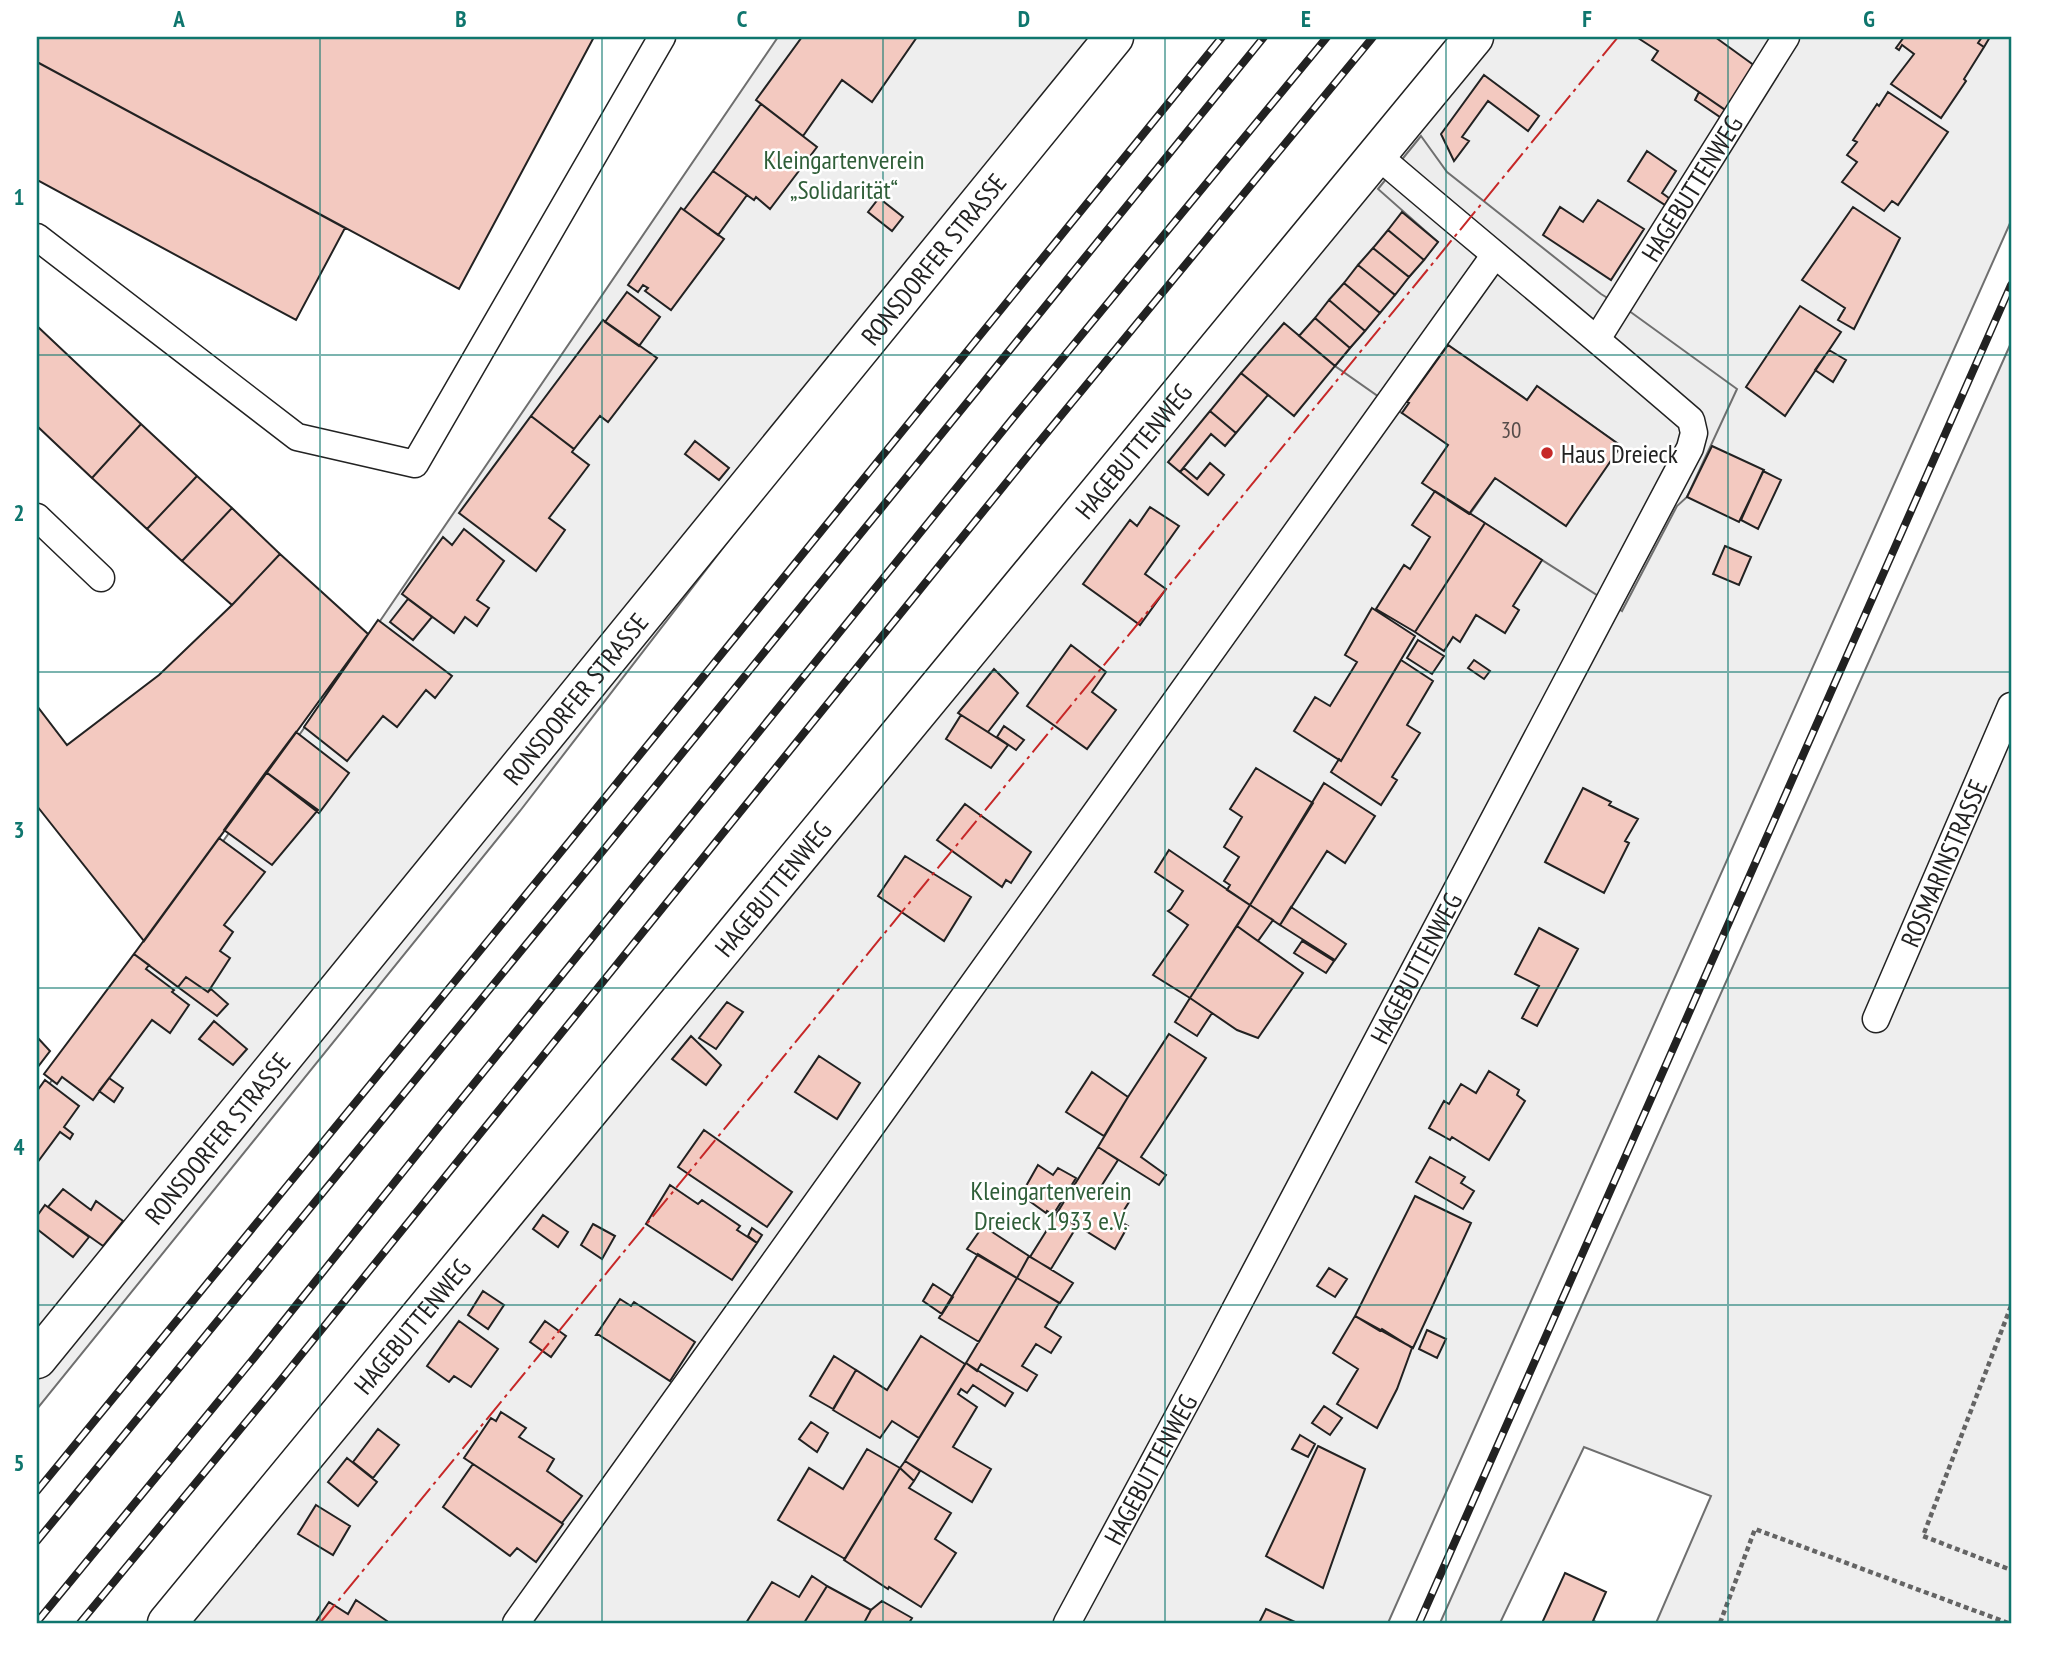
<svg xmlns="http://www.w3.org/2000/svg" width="2048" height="1660" viewBox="0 0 2048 1660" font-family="'PT Sans Narrow',sans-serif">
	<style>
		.green { fill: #eee; stroke: #6f6f6f; stroke-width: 2 }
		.parking { fill: #ededed; stroke: #6f6f6f; stroke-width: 2 }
		.building { fill: #f3c9c0; stroke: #222; stroke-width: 2 }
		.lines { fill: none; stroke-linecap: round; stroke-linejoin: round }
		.service-casing { stroke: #222; stroke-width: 29 }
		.minor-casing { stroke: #222; stroke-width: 41 }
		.path { stroke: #646464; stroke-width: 4.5; stroke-dasharray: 5 3.5; stroke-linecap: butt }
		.service { stroke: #fff; stroke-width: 26 }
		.minor { stroke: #fff; stroke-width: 38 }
		.rail-casing { stroke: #222; stroke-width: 8 }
		.rail { stroke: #fff; stroke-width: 5; stroke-dasharray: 16; stroke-linecap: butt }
		.power { stroke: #c62828; stroke-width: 2; stroke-dasharray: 24 5 3.5 5; stroke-linecap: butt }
		.grid { fill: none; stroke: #0f766e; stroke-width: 2; stroke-opacity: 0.55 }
		.poi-dot { fill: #c62828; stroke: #fff; stroke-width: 2.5 }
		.labels { text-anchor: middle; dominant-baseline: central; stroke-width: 5; stroke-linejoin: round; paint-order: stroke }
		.number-label { font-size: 23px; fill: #564c4a }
		.park-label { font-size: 26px; fill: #2f5e38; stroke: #fff }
		.street-label { font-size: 26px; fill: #222; stroke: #fff }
		.poi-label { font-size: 26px; fill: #222; stroke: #fff; text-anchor: start }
		.neatline { fill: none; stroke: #0f766e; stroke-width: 2.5 }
		.grid-label { font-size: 23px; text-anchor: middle; font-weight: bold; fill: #0f766e }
	</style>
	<rect width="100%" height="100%" fill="#fff"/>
	<path class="green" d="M 778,37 L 1117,37 L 520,811 L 37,1409 L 37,1101 L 365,643 Z
		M 1474,37 L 2011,37 L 2011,221 L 1388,1623 L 153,1623 Z
		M 2011,343 L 2011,1623 L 1656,1623 L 1711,1496 L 1584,1447 L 1500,1623 L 1440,1623 Z"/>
	<path class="parking" d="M 1421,136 L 1447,172 L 1601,294 L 1632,313 L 1737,389 L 1687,497 L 1677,506 L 1622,611 L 1470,514 L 1495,478 L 1620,445 L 1537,387 L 1527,400 L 1448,345 L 1402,413 L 1335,366 L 1438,242 L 1378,189 Z"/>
	<path class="building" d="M 37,37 L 594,37 L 459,289 L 37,62 Z
		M 802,37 L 917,37 L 872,102 L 842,80 L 803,136 L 756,100 Z
		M 1715,37 L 1755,66 L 1727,111 L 1652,60 L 1658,51 L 1638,38 Z
		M 1904,37 L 1982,37 L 1978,43 L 1984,47 L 1964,79 L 1966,81 L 1941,118 L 1891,84 L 1914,54 L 1902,45 L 1899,50 L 1896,48 Z
		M 1982,37 L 1990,37 L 1984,47 L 1978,43 Z
		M 37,62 L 345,228 L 296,320 L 37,180 Z
		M 1484,75 L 1539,116 L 1528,131 L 1488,101 L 1462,137 L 1469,141 L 1454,161 L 1441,134 Z
		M 1699,92 L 1725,110 L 1720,117 L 1695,100 Z
		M 1888,92 L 1948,132 L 1898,205 L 1892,201 L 1884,211 L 1842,182 L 1857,162 L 1847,155 L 1857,142 L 1853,140 L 1877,104 L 1879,106 Z
		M 761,104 L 817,147 L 770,209 L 756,197 L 754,200 L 713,171 Z
		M 1647,151 L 1676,171 L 1662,193 L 1669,198 L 1665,205 L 1628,181 Z
		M 713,171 L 747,195 L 718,235 L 684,210 Z
		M 879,198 L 903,217 L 892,231 L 868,212 Z
		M 1598,200 L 1644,229 L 1611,280 L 1543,235 L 1560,207 L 1583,222 Z
		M 1853,207 L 1900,238 L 1854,329 L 1838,320 L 1845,308 L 1802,280 Z
		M 681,208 L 724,239 L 671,310 L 645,291 L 648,288 L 643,285 L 638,292 L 628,285 Z
		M 1402,212 L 1438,242 L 1424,260 L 1388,230 Z
		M 1388,230 L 1424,260 L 1409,277 L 1373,248 Z
		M 1373,248 L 1409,277 L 1395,295 L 1358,265 Z
		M 1358,265 L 1395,295 L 1380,313 L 1344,283 Z
		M 1344,283 L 1380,313 L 1365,331 L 1329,300 Z
		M 627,292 L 660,317 L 639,346 L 605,322 Z
		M 1329,300 L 1365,331 L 1350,348 L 1315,318 Z
		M 1800,306 L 1841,332 L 1785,416 L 1746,387 Z
		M 1315,318 L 1350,348 L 1335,366 L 1299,336 Z
		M 603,320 L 657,358 L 608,422 L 600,416 L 574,449 L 531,416 Z
		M 1284,323 L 1335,366 L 1294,416 L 1241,373 Z
		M 37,326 L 141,424 L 92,478 L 37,426 Z
		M 1448,345 L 1527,400 L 1537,386 L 1621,446 L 1566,526 L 1495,478 L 1469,514 L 1422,483 L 1448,445 L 1402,413 L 1409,403 L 1407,402 Z
		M 1829,350 L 1846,360 L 1833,382 L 1815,370 Z
		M 1241,373 L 1268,395 L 1236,433 L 1210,411 Z
		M 1210,411 L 1236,433 L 1225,446 L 1211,434 L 1180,472 L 1168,462 Z
		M 531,416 L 574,449 L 572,452 L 589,465 L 549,518 L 565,530 L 536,571 L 459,513 Z
		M 141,424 L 197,476 L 147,529 L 92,478 Z
		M 695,441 L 729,468 L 719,480 L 685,454 Z
		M 1712,446 L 1764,470 L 1739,522 L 1687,497 Z
		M 1210,463 L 1224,475 L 1208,495 L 1180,472 L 1184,468 L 1197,479 Z
		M 1763,471 L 1781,480 L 1758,529 L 1741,520 Z
		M 197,476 L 232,508 L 182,561 L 147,529 Z
		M 1435,491 L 1485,523 L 1415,632 L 1376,609 L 1404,565 L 1410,569 L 1430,537 L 1412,525 Z
		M 1150,507 L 1179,526 L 1145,574 L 1166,589 L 1140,625 L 1083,584 L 1130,520 L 1137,526 Z
		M 232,508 L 280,554 L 232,605 L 182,561 Z
		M 1485,523 L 1542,560 L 1513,606 L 1519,610 L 1505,633 L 1476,615 L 1460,642 L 1453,637 L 1444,651 L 1415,632 Z
		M 464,529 L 504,561 L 477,600 L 489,608 L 477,626 L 465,617 L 454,633 L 402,594 L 443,537 L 452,545 Z
		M 1725,546 L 1751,557 L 1739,585 L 1713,574 Z
		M 280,554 L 368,634 L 144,941 L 37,806 L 37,706 L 67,745 L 159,675 L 232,605 Z
		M 408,599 L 432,617 L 413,640 L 390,622 Z
		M 1372,608 L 1415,636 L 1341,761 L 1294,731 L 1315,697 L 1330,706 L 1357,662 L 1345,655 Z
		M 378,620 L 452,676 L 435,698 L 426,690 L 397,727 L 383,716 L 347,761 L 304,727 Z
		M 1418,640 L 1444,656 L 1432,674 L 1407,658 Z
		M 1071,645 L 1106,672 L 1092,692 L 1116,710 L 1087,749 L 1027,706 Z
		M 1401,660 L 1433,681 L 1407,725 L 1420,733 L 1392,777 L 1397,780 L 1381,805 L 1331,772 L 1339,759 L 1341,761 Z
		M 1474,660 L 1490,671 L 1484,679 L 1468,668 Z
		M 994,669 L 1018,693 L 988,732 L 958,713 Z
		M 961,715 L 1008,745 L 991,768 L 946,739 Z
		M 1004,726 L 1024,740 L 1016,750 L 997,737 Z
		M 296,732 L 349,773 L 319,813 L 266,772 Z
		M 1256,768 L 1313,803 L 1250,905 L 1227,890 L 1230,885 L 1224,881 L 1239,857 L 1224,847 L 1242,817 L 1230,809 Z
		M 266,772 L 318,810 L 272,865 L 224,830 Z
		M 1324,783 L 1375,816 L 1345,863 L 1327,851 L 1280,925 L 1250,905 Z
		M 1583,788 L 1611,802 L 1609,805 L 1638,819 L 1625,841 L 1629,843 L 1604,893 L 1545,862 Z
		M 965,804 L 1031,852 L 1011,883 L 1006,880 L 1002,887 L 937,840 Z
		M 219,838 L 265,872 L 224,925 L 233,932 L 220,951 L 230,958 L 208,992 L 186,977 L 178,987 L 134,954 Z
		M 1169,850 L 1250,905 L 1190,998 L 1153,975 L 1188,925 L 1168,911 L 1171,909 L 1183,891 L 1155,872 Z
		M 905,856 L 971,897 L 944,941 L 878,896 Z
		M 1250,905 L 1273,920 L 1258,941 L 1237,926 Z
		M 1291,907 L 1346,944 L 1335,960 L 1280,925 Z
		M 1237,926 L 1303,973 L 1258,1038 L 1237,1030 L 1190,998 Z
		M 1539,928 L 1578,949 L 1537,1026 L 1522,1018 L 1539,986 L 1515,974 Z
		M 1302,941 L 1334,961 L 1326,973 L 1294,953 Z
		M 134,954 L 149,965 L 146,969 L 174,990 L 172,992 L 189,1005 L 170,1033 L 152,1020 L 93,1100 L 62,1077 L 57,1084 L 44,1074 Z
		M 186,977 L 208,992 L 211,989 L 228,1004 L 217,1016 L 178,987 Z
		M 1190,998 L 1212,1013 L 1197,1036 L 1175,1022 Z
		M 727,1002 L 743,1012 L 716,1049 L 699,1038 Z
		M 214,1021 L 247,1049 L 233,1065 L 199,1039 Z
		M 1169,1034 L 1206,1058 L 1141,1157 L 1166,1175 L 1159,1185 L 1098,1147 L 1128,1097 Z
		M 691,1036 L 721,1065 L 706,1085 L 672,1059 Z
		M 37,1037 L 50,1051 L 37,1068 Z
		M 819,1056 L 860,1083 L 837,1119 L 795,1092 Z
		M 1489,1071 L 1519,1090 L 1517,1095 L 1525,1101 L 1489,1160 L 1452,1137 L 1450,1140 L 1429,1128 L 1444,1101 L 1449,1104 L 1461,1084 L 1476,1093 Z
		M 1092,1072 L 1128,1097 L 1104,1136 L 1066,1112 Z
		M 109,1078 L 123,1088 L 114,1102 L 99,1091 Z
		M 45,1080 L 79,1106 L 64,1127 L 73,1134 L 70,1139 L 60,1132 L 37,1163 L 37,1091 Z
		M 704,1130 L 792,1192 L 767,1227 L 678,1167 Z
		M 1098,1147 L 1118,1160 L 1102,1185 L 1129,1202 L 1118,1220 L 1128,1226 L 1115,1249 L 1057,1213 Z
		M 1430,1157 L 1465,1177 L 1461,1183 L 1474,1191 L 1463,1209 L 1416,1182 Z
		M 1038,1165 L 1053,1175 L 1058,1168 L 1076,1178 L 1053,1215 L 1047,1211 L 1046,1213 L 1021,1195 Z
		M 670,1185 L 698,1204 L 702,1200 L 740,1226 L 737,1230 L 757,1243 L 732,1280 L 646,1224 Z
		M 63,1189 L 91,1210 L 96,1201 L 123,1221 L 103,1246 L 48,1207 Z
		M 1415,1196 L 1471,1223 L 1413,1348 L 1355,1316 Z
		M 45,1205 L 89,1237 L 73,1257 L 37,1229 L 37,1216 Z
		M 1057,1214 L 1077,1226 L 1051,1269 L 1030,1257 Z
		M 543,1215 L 568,1232 L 558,1247 L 533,1229 Z
		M 593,1224 L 615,1236 L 602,1259 L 581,1245 Z
		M 983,1226 L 1029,1256 L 1017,1278 L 967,1249 Z
		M 752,1228 L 762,1235 L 757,1243 L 748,1236 Z
		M 978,1254 L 1017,1278 L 979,1342 L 939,1318 Z
		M 1029,1256 L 1073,1283 L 1060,1303 L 1017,1278 Z
		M 1329,1268 L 1347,1279 L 1335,1297 L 1317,1286 Z
		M 1017,1278 L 1059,1303 L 1045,1327 L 1061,1337 L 1051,1353 L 1036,1344 L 1022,1366 L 1037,1375 L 1027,1391 L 981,1364 L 977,1371 L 966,1363 Z
		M 933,1284 L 953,1297 L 942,1314 L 923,1301 Z
		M 483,1291 L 504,1305 L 488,1329 L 468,1315 Z
		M 620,1299 L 631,1306 L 634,1302 L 695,1342 L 670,1381 L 599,1335 L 596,1335 Z
		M 1355,1316 L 1380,1331 L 1382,1329 L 1412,1348 L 1397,1389 L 1377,1428 L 1337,1404 L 1358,1369 L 1333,1353 Z
		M 459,1321 L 498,1349 L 471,1387 L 454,1376 L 449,1382 L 427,1366 Z
		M 545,1321 L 566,1336 L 551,1357 L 530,1342 Z
		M 1427,1330 L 1446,1339 L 1437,1358 L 1419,1349 Z
		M 921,1336 L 965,1364 L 919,1438 L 892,1421 L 880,1438 L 833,1410 L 856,1370 L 887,1390 Z
		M 834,1356 L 856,1370 L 833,1409 L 810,1396 Z
		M 966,1363 L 1013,1393 L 1005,1406 L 973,1385 L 967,1393 L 961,1389 L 958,1394 L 977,1407 L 953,1447 L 991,1469 L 972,1502 L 905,1461 Z
		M 1324,1406 L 1342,1418 L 1330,1435 L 1312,1423 Z
		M 501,1412 L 526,1428 L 519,1437 L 554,1459 L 547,1471 L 582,1496 L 562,1523 L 464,1458 L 491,1418 L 496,1421 Z
		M 811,1422 L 828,1433 L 817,1452 L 799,1439 Z
		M 378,1429 L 399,1445 L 373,1478 L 353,1462 Z
		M 1300,1435 L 1315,1444 L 1308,1457 L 1292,1449 Z
		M 1318,1446 L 1365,1469 L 1323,1588 L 1266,1556 Z
		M 867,1449 L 900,1468 L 845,1559 L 778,1520 L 809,1468 L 843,1489 Z
		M 347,1458 L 377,1482 L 358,1506 L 328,1482 Z
		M 905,1461 L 920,1471 L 914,1481 L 900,1468 Z
		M 473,1464 L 563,1524 L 536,1562 L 517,1548 L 510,1556 L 443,1507 Z
		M 900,1468 L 914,1481 L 909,1488 L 951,1513 L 935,1539 L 956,1553 L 921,1607 L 889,1587 L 888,1589 L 844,1560 Z
		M 316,1505 L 350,1526 L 333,1555 L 298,1534 Z
		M 1565,1573 L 1606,1592 L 1593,1621 L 1599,1623 L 1542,1623 Z
		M 812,1576 L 827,1586 L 804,1623 L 746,1623 L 772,1582 L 799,1597 Z
		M 827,1586 L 871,1610 L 864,1623 L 804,1623 Z
		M 356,1600 L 387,1621 L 386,1623 L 315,1623 L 329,1602 L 348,1614 Z
		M 882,1601 L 912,1618 L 909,1623 L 864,1623 L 871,1610 Z
		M 1266,1609 L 1295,1622 L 1259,1623 Z"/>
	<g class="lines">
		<defs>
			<g id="service">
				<path d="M 37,237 L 297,437 L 415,464 L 662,37"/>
				<path id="s1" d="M 1597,339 L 1786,37"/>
				<path d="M 37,517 L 101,578"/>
				<path id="s2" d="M 1876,1019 L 2011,706"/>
				<path d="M 516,1623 L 1494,256"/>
				<path id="s3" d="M 1067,1623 L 1208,1361 L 1690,448 L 1694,433 L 1691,420 C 1587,330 1481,244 1377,155"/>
			</g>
			<g id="minor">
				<path id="s4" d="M 37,1359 L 1114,37"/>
				<path id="s5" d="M 167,1623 L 1474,37"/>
			</g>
		</defs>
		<use href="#service" class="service-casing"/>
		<use href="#minor" class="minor-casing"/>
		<path class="path" d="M 2011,1306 L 1923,1536 L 2011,1570
			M 1720,1623 L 1755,1529 L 2008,1623"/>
		<use href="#service" class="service"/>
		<use href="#minor" class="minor"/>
		<defs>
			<path id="rail" d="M 37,1491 L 569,842 L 1222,37
				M 37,1541 L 593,863 L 1264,37
				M 37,1622 L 254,1358 L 438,1128 L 1009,423 L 1327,37
				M 80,1623 L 280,1381 L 1036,446 L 1373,37
				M 1419,1623 L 2011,285"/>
		</defs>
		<use href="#rail" class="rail-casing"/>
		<use href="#rail" class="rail"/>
		<path class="power" d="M 320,1623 L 1618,37"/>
	</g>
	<path class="grid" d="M 320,37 L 320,1623M 602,37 L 602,1623M 883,37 L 883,1623M 1165,37 L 1165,1623M 1446,37 L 1446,1623M 1728,37 L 1728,1623M 37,355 L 2011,355M 37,672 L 2011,672M 37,988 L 2011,988M 37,1305 L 2011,1305"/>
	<circle class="poi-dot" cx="1547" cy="453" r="7"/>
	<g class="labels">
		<g class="number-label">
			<text x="1511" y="429">30</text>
		</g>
		<g class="park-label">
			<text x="844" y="159">Kleingartenverein<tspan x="844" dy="30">„Solidarität“</tspan></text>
			<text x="1051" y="1190">Kleingartenverein<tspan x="1051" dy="30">Dreieck 1933 e.V.</tspan></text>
		</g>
		<g class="street-label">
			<text stroke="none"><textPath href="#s1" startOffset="178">HAGEBUTTENWEG</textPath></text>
			<text stroke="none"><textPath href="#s4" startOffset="1419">RONSDORFER STRASSE</textPath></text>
			<text stroke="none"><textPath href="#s5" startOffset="1519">HAGEBUTTENWEG</textPath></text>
			<text stroke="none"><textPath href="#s4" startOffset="852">RONSDORFER STRASSE</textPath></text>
			<text stroke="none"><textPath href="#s2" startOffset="170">ROSMARINSTRASSE</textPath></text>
			<text stroke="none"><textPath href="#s5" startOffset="952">HAGEBUTTENWEG</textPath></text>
			<text stroke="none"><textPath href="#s3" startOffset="742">HAGEBUTTENWEG</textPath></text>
			<text stroke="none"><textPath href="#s4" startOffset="285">RONSDORFER STRASSE</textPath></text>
			<text stroke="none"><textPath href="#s5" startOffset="385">HAGEBUTTENWEG</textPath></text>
			<text stroke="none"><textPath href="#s3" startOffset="175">HAGEBUTTENWEG</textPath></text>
		</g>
		<g class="poi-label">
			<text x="1561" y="453">Haus Dreieck</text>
		</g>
	</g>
	<rect width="2048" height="1660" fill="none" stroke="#ffffff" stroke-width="77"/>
	<rect x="38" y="38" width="1972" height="1584" class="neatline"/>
	<g class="grid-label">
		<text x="179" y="27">A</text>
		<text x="461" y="27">B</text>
		<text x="742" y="27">C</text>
		<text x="1024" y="27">D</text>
		<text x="1306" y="27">E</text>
		<text x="1587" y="27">F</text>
		<text x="1869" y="27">G</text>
		<text x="19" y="205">1</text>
		<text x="19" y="521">2</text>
		<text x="19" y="838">3</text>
		<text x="19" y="1155">4</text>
		<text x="19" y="1471">5</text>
	</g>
</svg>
